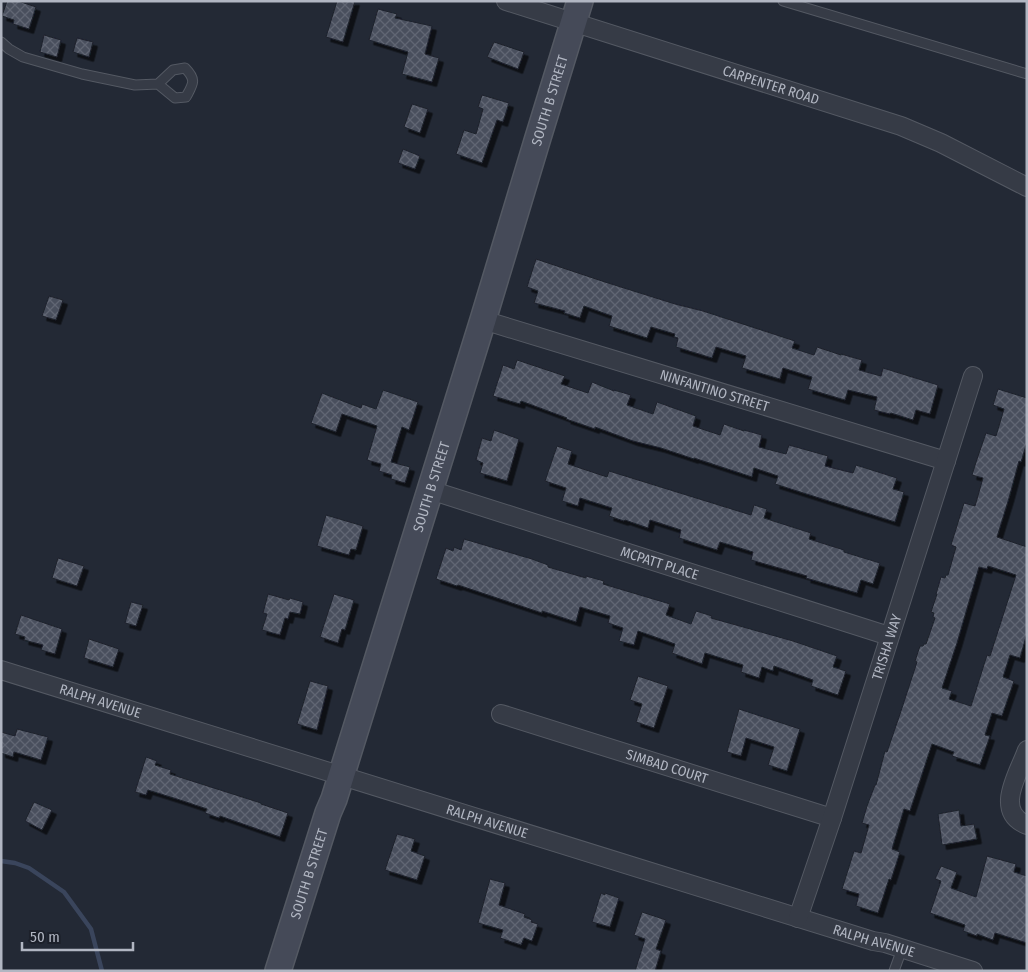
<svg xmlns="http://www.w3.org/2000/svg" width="1028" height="972" viewBox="0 0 1028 972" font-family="'Fira Sans Condensed',sans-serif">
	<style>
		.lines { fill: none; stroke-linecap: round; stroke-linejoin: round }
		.stream { stroke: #3a455c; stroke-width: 4.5 }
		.building { fill: url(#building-cross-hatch); stroke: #1e222c; fill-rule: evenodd; filter: url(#shadow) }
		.lane-casing { stroke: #545963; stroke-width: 11 }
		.street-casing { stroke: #545963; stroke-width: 20 }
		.secondary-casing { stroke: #545963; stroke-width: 28 }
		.lane { stroke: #363b46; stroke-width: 9 }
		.street { stroke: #363b46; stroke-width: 18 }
		.secondary { stroke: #454a58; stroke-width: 25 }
		.labels { text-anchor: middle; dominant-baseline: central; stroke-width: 4; stroke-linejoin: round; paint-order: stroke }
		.street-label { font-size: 14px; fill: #b1b6c2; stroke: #1c202a }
	</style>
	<defs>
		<pattern id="building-cross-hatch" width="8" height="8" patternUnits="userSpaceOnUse" patternTransform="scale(1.25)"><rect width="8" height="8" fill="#494f5d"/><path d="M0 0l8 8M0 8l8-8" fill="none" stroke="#616673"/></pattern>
		<filter id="shadow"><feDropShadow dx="4.5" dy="4.5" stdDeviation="0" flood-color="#0009"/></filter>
	</defs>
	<rect width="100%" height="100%" fill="#232935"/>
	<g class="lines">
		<path class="stream" d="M 1,861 L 15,863 L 29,868 L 64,892 L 91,929 L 102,971"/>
	</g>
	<path class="building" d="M 7,1 L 18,1 L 36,7 L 29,29 L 13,24 L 14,20 L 2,16 Z
		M 337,1 L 355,1 L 343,42 L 326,37 Z
		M 378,9 L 397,14 L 395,18 L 432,26 L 425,54 L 439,58 L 432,82 L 402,74 L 408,52 L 369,40 Z
		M 44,35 L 61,40 L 57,57 L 40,52 Z
		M 77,38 L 93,42 L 89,57 L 73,52 Z
		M 494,42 L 524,52 L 518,69 L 487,57 Z
		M 482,95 L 509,103 L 503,122 L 497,120 L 482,163 L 456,154 L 464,130 L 476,134 L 483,109 L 478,107 Z
		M 412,104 L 428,109 L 420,133 L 404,127 Z
		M 403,149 L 420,156 L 415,169 L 398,163 Z
		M 536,259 L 605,282 L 675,304 L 703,311 L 795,341 L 792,348 L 814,355 L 817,347 L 841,355 L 841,354 L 862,360 L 859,370 L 881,376 L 883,368 L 938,385 L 930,414 L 916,410 L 913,420 L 891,413 L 890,414 L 874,410 L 877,397 L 848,390 L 845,400 L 808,389 L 812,377 L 783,368 L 780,379 L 742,368 L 746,356 L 716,347 L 712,358 L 676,347 L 678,338 L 674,337 L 675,334 L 651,327 L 647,338 L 609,326 L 612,316 L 584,306 L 580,318 L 564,313 L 565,311 L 534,303 L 538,291 L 527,287 Z
		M 49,296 L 63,300 L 56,320 L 42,316 Z
		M 517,360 L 565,376 L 561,384 L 588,393 L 592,382 L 614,391 L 614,390 L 631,395 L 627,405 L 653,414 L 657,402 L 696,416 L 693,426 L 720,435 L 724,424 L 744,431 L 744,430 L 762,435 L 759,447 L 786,454 L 789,445 L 828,456 L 825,466 L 853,473 L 856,465 L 897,478 L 893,489 L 904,492 L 895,522 L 775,484 L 778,476 L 754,468 L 752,477 L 694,458 L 694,459 L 661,448 L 633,441 L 595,427 L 595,429 L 566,419 L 567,418 L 521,401 L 520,404 L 493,396 L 503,365 L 514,369 Z
		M 998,389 L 1027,398 L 1027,442 L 1021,462 L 1019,461 L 1009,498 L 997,537 L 1027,547 L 1027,633 L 1020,658 L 1010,655 L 1003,677 L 1014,681 L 1002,716 L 992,713 L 985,735 L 990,736 L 980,765 L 952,756 L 954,752 L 932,744 L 910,811 L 904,809 L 892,849 L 900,852 L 891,880 L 889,879 L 878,913 L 856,906 L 859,894 L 842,889 L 854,851 L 861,853 L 869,825 L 862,823 L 867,806 L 875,785 L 876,785 L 885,751 L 887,752 L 900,714 L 917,662 L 915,661 L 920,646 L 923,646 L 924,644 L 926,644 L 935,618 L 933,617 L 934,613 L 931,612 L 937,594 L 936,594 L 941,577 L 945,578 L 946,575 L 948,575 L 956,547 L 951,545 L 964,503 L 975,506 L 983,478 L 972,475 L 977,459 L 986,433 L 996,436 L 1004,409 L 993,405 ZM 988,566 L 1016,575 L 990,656 L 987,655 L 971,706 L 949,699 L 952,691 L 942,688 L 957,643 L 979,567 L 987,569 Z
		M 383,390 L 418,402 L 409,430 L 402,427 L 391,462 L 410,467 L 405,483 L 391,479 L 392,475 L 379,471 L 381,464 L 367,460 L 377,426 L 342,414 L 336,432 L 311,423 L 322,393 L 361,408 L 362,404 L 376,409 Z
		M 494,430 L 519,439 L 507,481 L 480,473 L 483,463 L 476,460 L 482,438 L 491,441 Z
		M 557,446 L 572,451 L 568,464 L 607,477 L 609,471 L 751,515 L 754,505 L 767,509 L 764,518 L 811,533 L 809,539 L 844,550 L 844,552 L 880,563 L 873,584 L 861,580 L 857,593 L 806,578 L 807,576 L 751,560 L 753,552 L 720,542 L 717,550 L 679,538 L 681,530 L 650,520 L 648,528 L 625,520 L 624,521 L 609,516 L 612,508 L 580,498 L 578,506 L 562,501 L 566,488 L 545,481 Z
		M 326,515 L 363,526 L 356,550 L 351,549 L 349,555 L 317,546 Z
		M 464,539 L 532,559 L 548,565 L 548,567 L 586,578 L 586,576 L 604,581 L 603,584 L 670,604 L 666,615 L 691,624 L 696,611 L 712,616 L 711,618 L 793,641 L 837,656 L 833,667 L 846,671 L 838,695 L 811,686 L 813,680 L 774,666 L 773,671 L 762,667 L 759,678 L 741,672 L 743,665 L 705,653 L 702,664 L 672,653 L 675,644 L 638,631 L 634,645 L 619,641 L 623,628 L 608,623 L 610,616 L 580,607 L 576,622 L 542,611 L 542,613 L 458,585 L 457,586 L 436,579 L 446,548 L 453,551 L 454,547 L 461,550 Z
		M 58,558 L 84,566 L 77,586 L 52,578 Z
		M 268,594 L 289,600 L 290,598 L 303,602 L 300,614 L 290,612 L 288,619 L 285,618 L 280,635 L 262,630 L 267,614 L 263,613 Z
		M 334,594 L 354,600 L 345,630 L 342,629 L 338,643 L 320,637 Z
		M 131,602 L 143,605 L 136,626 L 125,623 Z
		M 21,615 L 62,629 L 55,654 L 41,650 L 43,645 L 24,640 L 25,637 L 15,634 Z
		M 89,639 L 119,649 L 113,667 L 84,658 Z
		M 638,676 L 668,686 L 654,728 L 636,722 L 642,704 L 630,700 Z
		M 310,681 L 328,686 L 317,730 L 297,724 Z
		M 739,709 L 800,729 L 787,771 L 768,765 L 774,747 L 746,738 L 741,756 L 727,752 Z
		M 17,729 L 48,737 L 41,760 L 14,752 L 13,757 L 1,753 L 1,732 L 15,736 Z
		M 146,757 L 157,761 L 155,765 L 171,770 L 170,774 L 261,803 L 261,804 L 288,813 L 280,837 L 220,816 L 219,818 L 205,813 L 207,809 L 180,800 L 148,790 L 146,795 L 135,792 Z
		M 34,802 L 52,810 L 42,830 L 25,821 Z
		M 959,810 L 961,826 L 974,824 L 977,839 L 942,845 L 938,814 Z
		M 397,834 L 415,839 L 411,851 L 425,856 L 417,880 L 385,870 Z
		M 987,856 L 1016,864 L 1014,872 L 1027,876 L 1027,943 L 995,933 L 993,940 L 977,934 L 977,936 L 963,931 L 965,925 L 930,913 L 941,881 L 935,879 L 941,866 L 957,872 L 951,888 L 976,897 Z
		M 490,879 L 505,883 L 499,905 L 525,914 L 524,917 L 532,920 L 531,922 L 538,924 L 532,941 L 524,938 L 521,945 L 500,938 L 503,930 L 478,923 Z
		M 601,893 L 605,895 L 605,893 L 619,898 L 610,927 L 592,922 Z
		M 642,912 L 666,920 L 656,949 L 661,951 L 655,971 L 635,971 L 645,939 L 634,935 Z"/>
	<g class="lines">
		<defs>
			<path id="lane" d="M 783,1 L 1027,74
				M 1,42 L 9,49 L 23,57 L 82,74 L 135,85 L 158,84 L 175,98 L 186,97 C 193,84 197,80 185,68 L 173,70 L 158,84
				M 894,971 L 902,949"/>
			<g id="street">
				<path id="s1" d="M 506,1 L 901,126 L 941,143 L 1027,187"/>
				<path id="s2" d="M 483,320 L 946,461"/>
				<path id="s3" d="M 430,490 L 889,636"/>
				<path id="s4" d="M 1,670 L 873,941 L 885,943 L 973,971"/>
				<path id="s5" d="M 501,714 L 832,818"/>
				<path d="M 1027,750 C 1019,773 993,811 1027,825"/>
				<path id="s6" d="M 798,918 L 832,818 L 973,376"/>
			</g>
			<g id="secondary">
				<path id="s7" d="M 278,971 L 328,813 L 334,799 L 483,320 L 537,141 L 580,1"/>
			</g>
		</defs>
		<use href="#lane" class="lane-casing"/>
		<use href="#street" class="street-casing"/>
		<use href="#secondary" class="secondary-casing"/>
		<use href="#lane" class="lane"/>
		<use href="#street" class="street"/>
		<use href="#secondary" class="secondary"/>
	</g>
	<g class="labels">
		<g class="street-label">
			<text stroke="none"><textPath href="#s1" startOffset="278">CARPENTER ROAD</textPath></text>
			<text stroke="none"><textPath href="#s7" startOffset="912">SOUTH B STREET</textPath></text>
			<text stroke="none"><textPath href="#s2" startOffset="242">NINFANTINO STREET</textPath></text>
			<text stroke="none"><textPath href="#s7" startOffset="508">SOUTH B STREET</textPath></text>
			<text stroke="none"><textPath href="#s3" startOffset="241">MCPATT PLACE</textPath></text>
			<text stroke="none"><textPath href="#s6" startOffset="285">TRISHA WAY</textPath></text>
			<text stroke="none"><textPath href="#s4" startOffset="104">RALPH AVENUE</textPath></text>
			<text stroke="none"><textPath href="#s5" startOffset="174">SIMBAD COURT</textPath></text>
			<text stroke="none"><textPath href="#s4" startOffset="509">RALPH AVENUE</textPath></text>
			<text stroke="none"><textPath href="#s7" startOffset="102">SOUTH B STREET</textPath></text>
			<text stroke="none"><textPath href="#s4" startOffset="914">RALPH AVENUE</textPath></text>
		</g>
	</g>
	<rect width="1028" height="972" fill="none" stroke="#b1b6c2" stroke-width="5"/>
	<path d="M22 942v8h111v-8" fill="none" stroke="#b1b6c2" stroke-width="2.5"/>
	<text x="30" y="942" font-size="15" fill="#b1b6c2" stroke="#1c202a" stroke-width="4" paint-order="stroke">50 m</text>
</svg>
